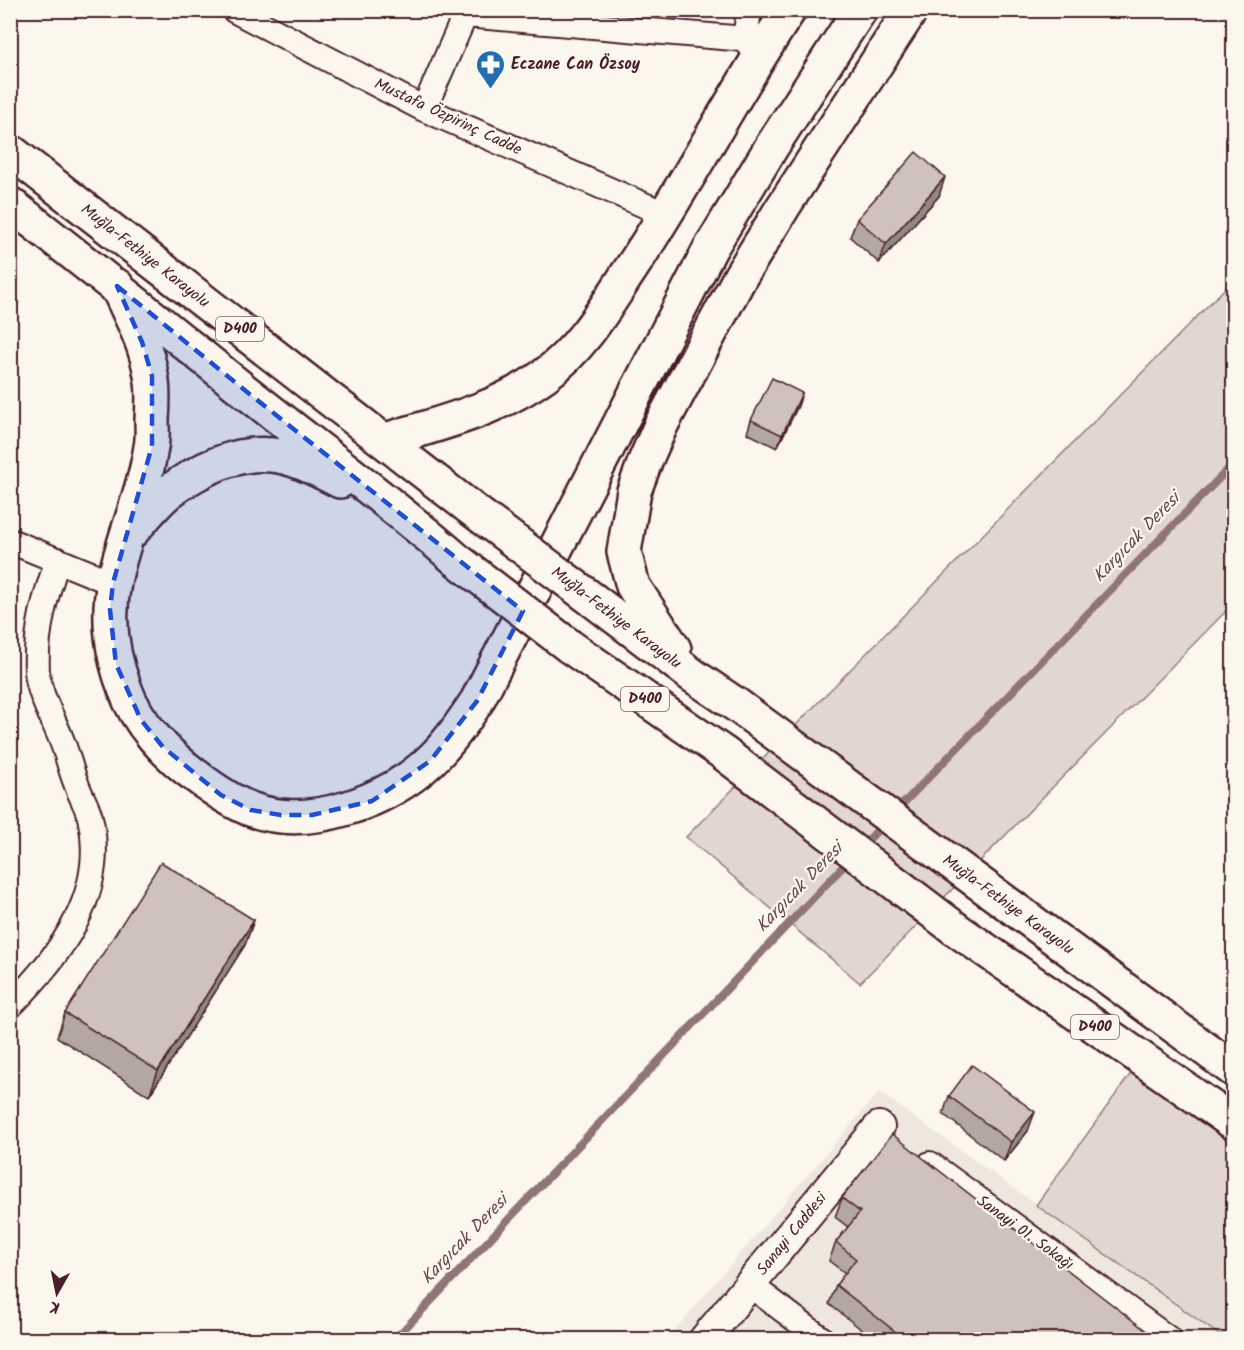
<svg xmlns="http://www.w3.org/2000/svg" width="1244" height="1350" viewBox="0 0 1244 1350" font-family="Kalam,sans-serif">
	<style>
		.built { fill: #eee7de }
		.green { fill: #e2d7d0; stroke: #967b7e; stroke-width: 1.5 }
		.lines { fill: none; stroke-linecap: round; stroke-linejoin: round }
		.stream { stroke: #907477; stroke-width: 8 }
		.minor-casing { stroke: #4a1f2b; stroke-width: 28 }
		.tertiary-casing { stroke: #4a1f2b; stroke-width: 34 }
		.trunk-casing { stroke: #4a1f2b; stroke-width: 38 }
		.minor { stroke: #fbf7ec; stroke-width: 24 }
		.tertiary { stroke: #fbf7ec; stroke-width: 30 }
		.trunk { stroke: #fbf7ec; stroke-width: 33 }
		.trunk-bridge-casing { stroke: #4a1f2b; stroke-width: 38; stroke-linecap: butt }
		.trunk-bridge { stroke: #fbf7ec; stroke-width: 33 }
		.wall { fill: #b2a7a2; stroke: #4a1f2b; stroke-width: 1.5 }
		.shaded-wall { fill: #918884; stroke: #4a1f2b; stroke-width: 1.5 }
		.building { fill: #cfc2bc; stroke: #4a1f2b; stroke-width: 1.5 }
		.marked { fill: #1d4ed8; fill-opacity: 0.2; stroke: #1d4ed8; stroke-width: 4.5; stroke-dasharray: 12 8; stroke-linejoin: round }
		.labels { text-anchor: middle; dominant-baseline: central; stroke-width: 4.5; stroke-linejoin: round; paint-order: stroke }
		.shield { fill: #fbf7ec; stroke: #7f6065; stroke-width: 1.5 }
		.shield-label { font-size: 15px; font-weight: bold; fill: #4a1f2b }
		.poi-label { font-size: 16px; font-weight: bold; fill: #4a1f2b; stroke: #fbf7ec; text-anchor: start }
		.street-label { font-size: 16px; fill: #4a1f2b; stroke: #fbf7ec }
		.water-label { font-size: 18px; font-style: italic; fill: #6d4a51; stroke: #fbf7ec }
	</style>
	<rect width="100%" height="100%" fill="#fbf7ec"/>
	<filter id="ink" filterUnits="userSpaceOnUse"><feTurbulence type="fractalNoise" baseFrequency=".0167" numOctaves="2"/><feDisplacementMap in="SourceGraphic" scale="12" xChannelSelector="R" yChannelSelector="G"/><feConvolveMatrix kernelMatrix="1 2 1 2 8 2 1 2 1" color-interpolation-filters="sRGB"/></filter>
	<g filter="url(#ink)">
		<path class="built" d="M 879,1092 L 1225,1339 L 666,1340 Z"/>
		<path class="green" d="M 1233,280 L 1233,604 L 860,983 L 686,837 Z
			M 1134,1069 L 1233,1138 L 1233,1339 L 1225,1339 L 1036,1205 Z"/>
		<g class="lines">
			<path class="stream" d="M 894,813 L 1234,463
				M 861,848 L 885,822
				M 394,1340 L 852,857"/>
			<defs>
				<path id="minor" d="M 234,10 L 424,109 L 667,215
					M 749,10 L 745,39 L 755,52
					M 424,109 L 465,15 L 745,39
					M 10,541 L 113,583
					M 10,1006 C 61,955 108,893 90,817 C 87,806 80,795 76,783 C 71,771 68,757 63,744 C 55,721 39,697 37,671 C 35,632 45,596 58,560
					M 930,1164 L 1170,1340
					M 750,1285 L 823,1340"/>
				<path id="tertiary" d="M 704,1340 L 879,1127"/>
				<path id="trunk" d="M 10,151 L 469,507
					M 10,204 C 90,266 168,329 246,392 C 317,448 389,501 457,560
					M 117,286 C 130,315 146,343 151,375 C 154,389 153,406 152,420 C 152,429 153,438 151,447 C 144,494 123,537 114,582 C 107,618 112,656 125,689 C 137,723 167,755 196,776 C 213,789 230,801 250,809 C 308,831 387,802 430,761 C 449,743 463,722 477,701 L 710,249 L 772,146 L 860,10
					M 386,440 C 441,423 497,410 545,375 C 582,348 605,308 630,270 C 686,186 733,95 789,10
					M 132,531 C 144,518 156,502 170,491 C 198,470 236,451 272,455 C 296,457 319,471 340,481
					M 593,600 L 692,675 L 738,706 L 1234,1070
					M 569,646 L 722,752 L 957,930 L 1234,1123
					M 674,649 L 633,586 L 624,552 L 634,491 L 646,459 L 661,425 L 740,277 L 783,207 L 911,10"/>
			</defs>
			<use href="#minor" class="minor-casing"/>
			<use href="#tertiary" class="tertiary-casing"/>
			<use href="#trunk" class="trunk-casing"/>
			<use href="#minor" class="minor"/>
			<use href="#tertiary" class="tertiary"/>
			<use href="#trunk" class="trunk"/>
			<defs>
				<path id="trunk-bridge" d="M 469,507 L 593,600
					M 457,560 L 569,646"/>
			</defs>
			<use href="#trunk-bridge" class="trunk-bridge-casing"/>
			<use href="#trunk-bridge" class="trunk-bridge"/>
		</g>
		<path class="wall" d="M 939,196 L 879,263 L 850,237 L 857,219 Z
			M 802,393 L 798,406 L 777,448 L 747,433 L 751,420 Z
			M 254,920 L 245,945 L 149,1096 L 57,1037 L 65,1013 Z
			M 949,1096 L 1028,1131 L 1004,1161 L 943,1114 Z
			M 842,1198 L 1158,1340 L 875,1340 L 829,1304 L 836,1285 L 845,1273 L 829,1261 L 836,1242 L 848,1227 L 835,1217 Z"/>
		<path class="shaded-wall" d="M 945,177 L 939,196 L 879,263 L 886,244 Z
			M 802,393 L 798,406 L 777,448 L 782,435 Z
			M 254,920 L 245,945 L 149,1096 L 158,1071 Z
			M 1035,1112 L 1028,1131 L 1004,1161 L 1011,1142 Z"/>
		<path class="building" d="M 916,152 L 945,177 L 886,244 L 857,219 Z
			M 772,378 L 802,393 L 782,435 L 751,420 Z
			M 161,862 L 254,920 L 158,1071 L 65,1013 Z
			M 972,1065 L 1035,1112 L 1011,1142 L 949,1096 Z
			M 892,1134 L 1158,1340 L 906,1340 L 836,1285 L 856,1259 L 836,1242 L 860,1212 L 842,1198 Z"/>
	</g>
	<path class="marked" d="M 117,286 L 247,392 L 523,611 L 477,701 L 430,761 L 372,801 L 312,815 L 281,815 L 251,810 L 221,795 L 163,747 L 141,720 L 116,664 L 110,610 L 113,583 L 152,446 L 152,376 L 142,342 Z"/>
	<defs>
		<symbol id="pharmacy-pin" viewBox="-11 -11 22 30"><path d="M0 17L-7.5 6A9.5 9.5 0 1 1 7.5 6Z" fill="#1f6fb2" stroke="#fbf7ec"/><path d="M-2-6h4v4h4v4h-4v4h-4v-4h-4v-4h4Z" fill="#fff"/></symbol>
	</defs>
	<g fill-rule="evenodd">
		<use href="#pharmacy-pin" x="474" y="48" width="33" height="45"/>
	</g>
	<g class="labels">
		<g class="shield">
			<rect x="216" y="317" width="48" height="24" rx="4.5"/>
			<rect x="621" y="687" width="48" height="24" rx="4.5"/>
			<rect x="1071" y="1015" width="48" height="24" rx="4.5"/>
		</g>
		<g class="shield-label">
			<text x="240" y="329">D400</text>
			<text x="645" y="699">D400</text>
			<text x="1095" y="1027">D400</text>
		</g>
		<g class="poi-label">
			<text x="511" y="64">Eczane Can Özsoy</text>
		</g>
		<g class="street-label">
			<text transform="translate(448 117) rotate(25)">Mustafa Özpirinç Cadde</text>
			<text transform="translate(145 256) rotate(38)">Muğla-Fethiye Karayolu</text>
			<text transform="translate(616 618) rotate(37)">Muğla-Fethiye Karayolu</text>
			<text transform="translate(1008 905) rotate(36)">Muğla-Fethiye Karayolu</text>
			<text transform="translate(1025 1233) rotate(36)">Sanayi 01. Sokağı</text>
			<text transform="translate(792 1234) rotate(-51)">Sanayi Caddesi</text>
		</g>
		<g class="water-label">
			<text transform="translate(1137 538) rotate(-46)">Kargıcak Deresi</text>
			<text transform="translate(800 888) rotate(-46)">Kargıcak Deresi</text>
			<text transform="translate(465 1240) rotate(-46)">Kargıcak Deresi</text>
		</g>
	</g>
	<rect width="1244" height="1350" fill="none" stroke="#fbf7ec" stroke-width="36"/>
	<rect x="18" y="18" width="1208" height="1314" fill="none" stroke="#4a1f2b" stroke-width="2" filter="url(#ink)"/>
	<g transform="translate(57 1293) rotate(189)" stroke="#fbf7ec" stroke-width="4.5" paint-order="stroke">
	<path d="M0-4.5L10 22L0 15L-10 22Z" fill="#4a1f2b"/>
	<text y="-9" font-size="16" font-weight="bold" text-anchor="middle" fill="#4a1f2b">K</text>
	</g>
</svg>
